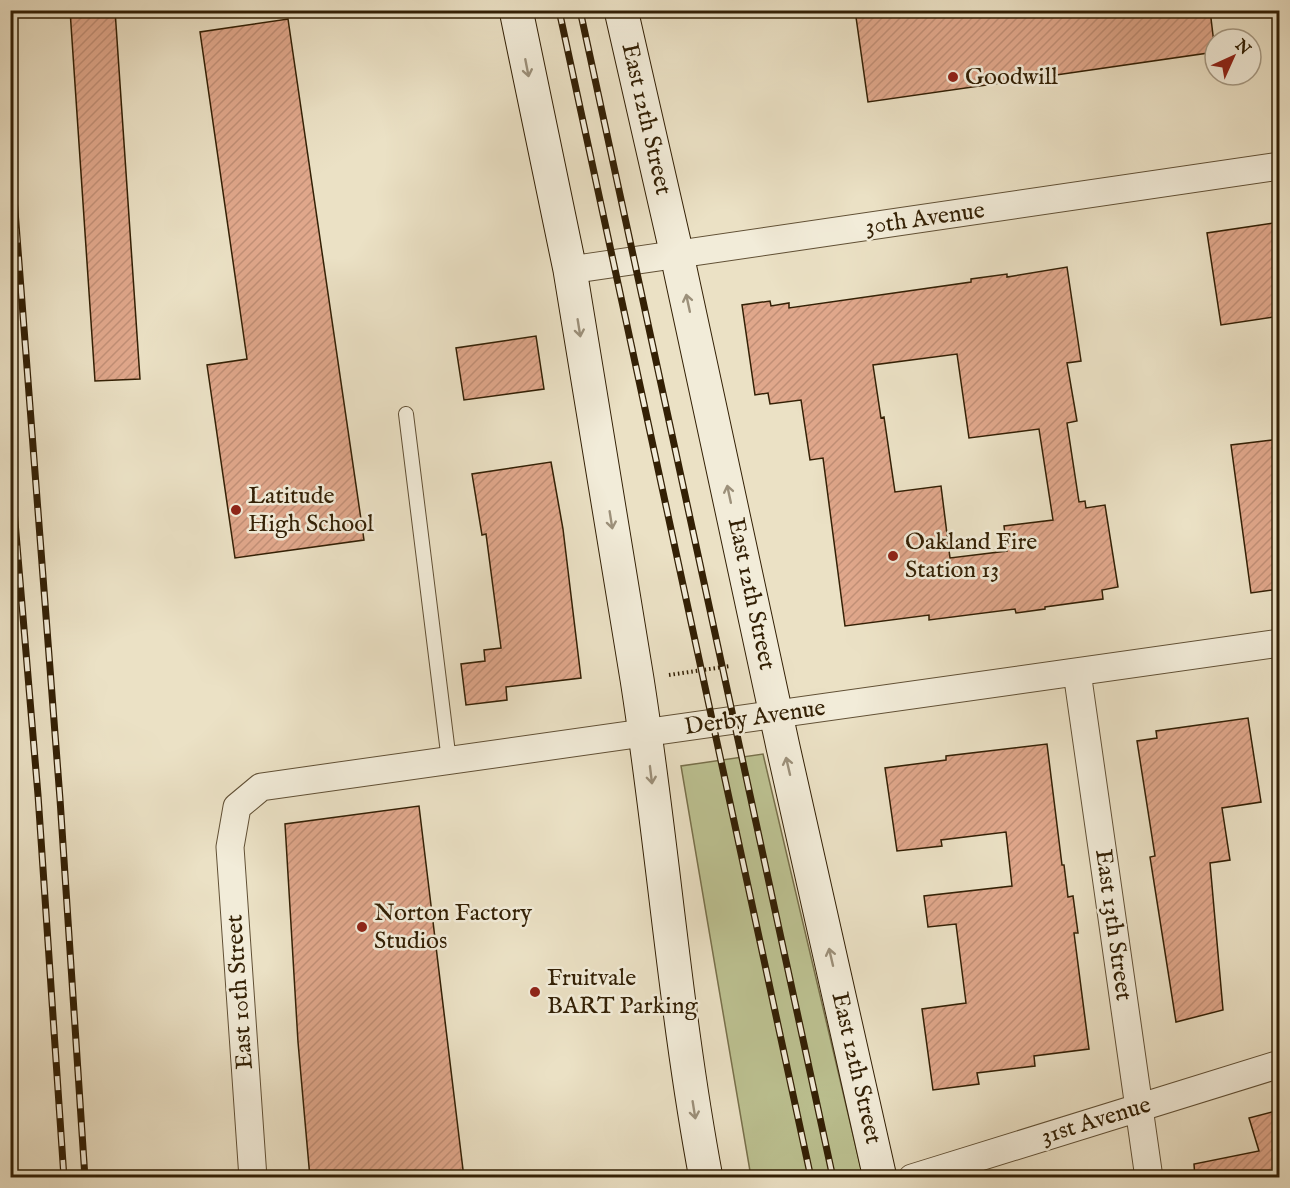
<svg xmlns="http://www.w3.org/2000/svg" width="1290" height="1188" viewBox="0 0 1290 1188" font-family="'IM FELL English',serif">
	<style>
		.grass { fill: #bcc191; stroke: #78704b; stroke-width: 1.5 }
		.building { fill: url(#building-hatch); stroke: #332005; stroke-width: 1.5; fill-rule: evenodd }
		.lines { fill: none; stroke-linecap: round; stroke-linejoin: round }
		.lane-casing { stroke: #615035; stroke-width: 16 }
		.street-casing { stroke: #615035; stroke-width: 29 }
		.secondary-casing { stroke: #332005; stroke-width: 35 }
		.path { stroke: #332005; stroke-width: 4; stroke-dasharray: 1.5 3; stroke-linecap: butt }
		.lane { stroke: #f2ecd9; stroke-width: 14 }
		.street { stroke: #f2ecd9; stroke-width: 27 }
		.secondary { stroke: #f2ecd9; stroke-width: 33 }
		.rail-casing { stroke: #332005; stroke-width: 7 }
		.rail { stroke: #f2ecd9; stroke-width: 4.5; stroke-dasharray: 14; stroke-linecap: butt }
		.oneway { stroke: #9c907a }
		.poi-dot { fill: #8f2418; stroke: #f2ecd9; stroke-width: 2 }
		.labels { text-anchor: middle; dominant-baseline: central; stroke-width: 5; stroke-linejoin: round; paint-order: stroke }
		.poi-label { font-size: 24px; fill: #332005; stroke: #f2ecd9; text-anchor: start }
		.street-label { font-size: 24px; fill: #332005; stroke: #f2ecd9 }
	</style>
	<defs>
		<pattern id="building-hatch" width="6" height="6" patternUnits="userSpaceOnUse" patternTransform="scale(1.5)"><rect width="6" height="6" fill="#e0a78b"/><path d="M-1 1l2-2M0 6l6-6M5 7l2-2" fill="none" stroke="#c18f76"/></pattern>
	</defs>
	<rect width="100%" height="100%" fill="#ebe1c5"/>
	<filter id="stains"><feTurbulence type="fractalNoise" baseFrequency=".00333" numOctaves="4"/><feColorMatrix values="0 0 0 0 .2 0 0 0 0 .09 0 0 0 0 .02 0 0 0 .5 -.17"/></filter>
	<radialGradient id="worn" r=".72"><stop offset=".6" stop-color="#630" stop-opacity="0"/><stop offset="1" stop-color="#630" stop-opacity=".3"/></radialGradient>
	<path class="grass" d="M 763,754 L 863,1177 L 751,1177 L 681,766 Z"/>
	<path class="building" d="M 70,10 L 115,10 L 140,379 L 95,381 Z
		M 855,10 L 1210,10 L 1215,52 L 868,102 Z
		M 288,19 L 364,540 L 235,558 L 207,365 L 247,359 L 200,32 Z
		M 1280,222 L 1280,316 L 1221,325 L 1207,233 Z
		M 1067,267 L 1081,361 L 1067,363 L 1077,421 L 1067,423 L 1079,502 L 1085,501 L 1086,508 L 1105,505 L 1118,587 L 1102,590 L 1103,599 L 1045,607 L 1045,609 L 1016,613 L 1015,609 L 929,620 L 929,615 L 845,626 L 823,458 L 810,460 L 801,400 L 770,404 L 768,393 L 755,395 L 742,305 L 770,301 L 771,306 L 789,303 L 789,308 L 971,282 L 971,279 L 1007,274 L 1007,277 ZM 957,354 L 969,438 L 1039,429 L 1053,520 L 1004,526 L 1007,551 L 950,558 L 941,486 L 895,492 L 884,417 L 881,418 L 873,365 Z
		M 536,336 L 544,389 L 464,400 L 456,348 Z
		M 1280,439 L 1280,589 L 1251,593 L 1231,445 Z
		M 551,462 L 563,529 L 581,678 L 506,687 L 507,700 L 466,705 L 461,664 L 485,661 L 484,650 L 501,648 L 486,534 L 482,535 L 472,474 Z
		M 1248,718 L 1261,802 L 1222,808 L 1230,860 L 1210,863 L 1223,1010 L 1176,1022 L 1150,857 L 1155,856 L 1137,741 L 1157,738 L 1156,731 Z
		M 1047,744 L 1062,865 L 1064,865 L 1068,897 L 1073,896 L 1078,933 L 1074,933 L 1089,1049 L 1034,1056 L 1035,1066 L 977,1073 L 979,1084 L 933,1090 L 922,1009 L 966,1003 L 956,924 L 928,927 L 924,896 L 1012,886 L 1006,832 L 941,840 L 942,846 L 897,851 L 885,768 L 946,760 L 946,756 Z
		M 419,806 L 464,1178 L 310,1178 L 298,1042 L 285,824 Z
		M 1280,1110 L 1280,1178 L 1195,1178 L 1194,1164 L 1259,1151 L 1249,1118 Z"/>
	<g class="lines">
		<defs>
			<path id="lane" d="M 406,414 L 449,761"/>
			<path id="street" d="M 570,270 L 1280,166
				M 1077,672 L 1149,1178
				M 253,1178 L 230,847 L 237,807 L 261,787 L 1280,643
				M 912,1178 L 1280,1064"/>
			<path id="secondary" d="M 516,10 L 570,270 L 637,679 C 663,845 675,1013 706,1178
				M 621,10 L 677,255 L 783,747 L 880,1178"/>
		</defs>
		<use href="#lane" class="lane-casing"/>
		<use href="#street" class="street-casing"/>
		<use href="#secondary" class="secondary-casing"/>
		<path class="path" d="M 669,675 L 730,666"/>
		<use href="#lane" class="lane"/>
		<use href="#street" class="street"/>
		<use href="#secondary" class="secondary"/>
		<defs>
			<path id="rail" d="M 559,10 L 811,1178
				M 580,10 L 833,1178
				M 10,145 L 60,799 L 85,1178
				M 10,462 L 38,795 L 64,1178"/>
		</defs>
		<use href="#rail" class="rail-casing"/>
		<use href="#rail" class="rail"/>
	</g>
	<defs><path id="oneway-shaft" d="M-6 0H5M1.5-3L5.5 0L1.5 3" fill="none" stroke-width="1.6" stroke-linecap="round" stroke-linejoin="round" transform="scale(1.5)"/></defs>
	<g class="oneway">
		<use href="#oneway-shaft" transform="translate(527 68) rotate(79)"/>
		<use href="#oneway-shaft" transform="translate(688 303) rotate(-102)"/>
		<use href="#oneway-shaft" transform="translate(579 328) rotate(81)"/>
		<use href="#oneway-shaft" transform="translate(729 494) rotate(-102)"/>
		<use href="#oneway-shaft" transform="translate(611 520) rotate(81)"/>
		<use href="#oneway-shaft" transform="translate(788 766) rotate(-103)"/>
		<use href="#oneway-shaft" transform="translate(651 775) rotate(83)"/>
		<use href="#oneway-shaft" transform="translate(831 957) rotate(-103)"/>
		<use href="#oneway-shaft" transform="translate(694 1110) rotate(81)"/>
	</g>
	<g class="poi-dot">
		<circle cx="953" cy="77" r="6"/>
		<circle cx="236" cy="510" r="6"/>
		<circle cx="893" cy="556" r="6"/>
		<circle cx="362" cy="927" r="6"/>
		<circle cx="535" cy="992" r="6"/>
	</g>
	<g class="labels">
		<g class="poi-label">
			<text x="965" y="77">Goodwill</text>
			<text x="248" y="496">Latitude<tspan x="248" dy="28">High School</tspan></text>
			<text x="905" y="542">Oakland Fire<tspan x="905" dy="28">Station 13</tspan></text>
			<text x="374" y="913">Norton Factory<tspan x="374" dy="28">Studios</tspan></text>
			<text x="547" y="978">Fruitvale<tspan x="547" dy="28">BART Parking</tspan></text>
		</g>
		<g class="street-label">
			<text transform="translate(646 119) rotate(77)">East 12th Street</text>
			<text transform="translate(925 219) rotate(-8)">30th Avenue</text>
			<text transform="translate(751 594) rotate(78)">East 12th Street</text>
			<text transform="translate(755 718) rotate(-8)">Derby Avenue</text>
			<text transform="translate(1113 925) rotate(82)">East 13th Street</text>
			<text transform="translate(240 992) rotate(-94)">East 10th Street</text>
			<text transform="translate(856 1068) rotate(77)">East 12th Street</text>
			<text transform="translate(1096 1121) rotate(-17)">31st Avenue</text>
		</g>
	</g>
	<rect width="1290" height="1188" fill="none" stroke="#ebe1c5" stroke-width="36"/>
	<rect x="12" y="12" width="1266" height="1164" fill="none" stroke="#332005" stroke-width="3"/>
	<rect x="18" y="18" width="1254" height="1152" fill="none" stroke="#332005" stroke-width="1.5"/>
	<g transform="translate(1233 57) rotate(45)"><circle r="28" fill="#f2ecd9" stroke="#a69a84" stroke-width="1.5"/>
	<path d="M0-4.5L10 22L0 15L-10 22Z" fill="#8f2418"/>
	<text y="-9" font-size="16" font-weight="bold" text-anchor="middle" fill="#332005">N</text>
	</g>
	<rect width="100%" height="100%" filter="url(#stains)"/>
	<rect width="100%" height="100%" fill="url(#worn)"/>
</svg>
